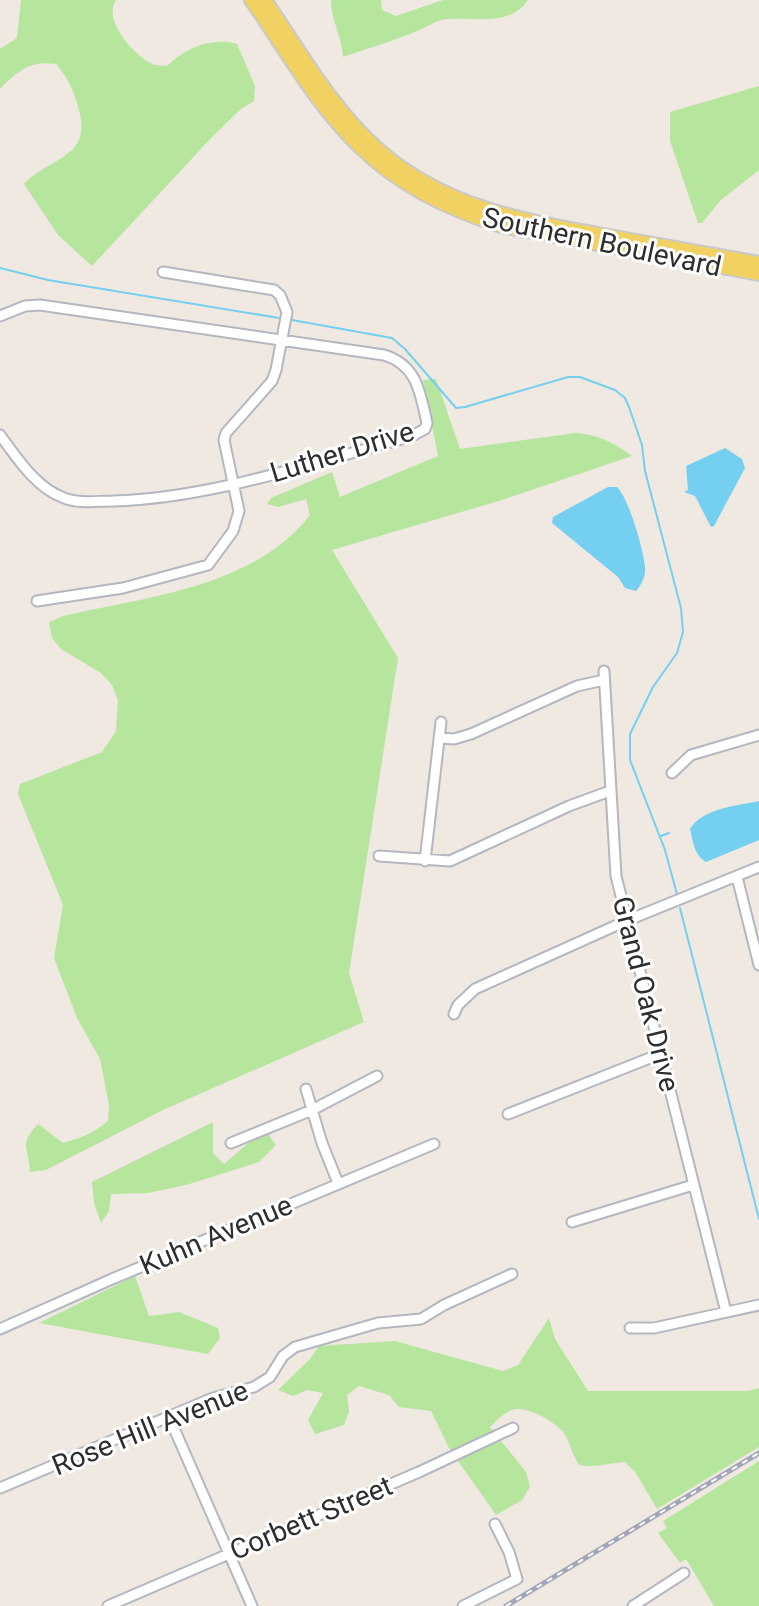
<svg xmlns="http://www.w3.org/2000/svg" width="759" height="1606" viewBox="0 0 759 1606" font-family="Roboto,sans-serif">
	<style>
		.green { fill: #b6e59e }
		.water { fill: #75cff0 }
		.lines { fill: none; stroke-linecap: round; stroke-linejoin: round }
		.stream { stroke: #75cff0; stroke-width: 2 }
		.minor-casing { stroke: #b4b7c1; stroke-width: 13 }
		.major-casing { stroke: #c9c9c9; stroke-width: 16 }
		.minor { stroke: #fff; stroke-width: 9 }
		.major { stroke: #f2d163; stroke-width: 12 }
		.rail-casing { stroke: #a3a6b8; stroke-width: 5 }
		.rail { stroke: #fff; stroke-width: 2; stroke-dasharray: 6; stroke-linecap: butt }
		.labels { text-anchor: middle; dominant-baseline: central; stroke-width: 6; stroke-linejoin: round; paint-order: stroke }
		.street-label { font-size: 28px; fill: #2e2e2e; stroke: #fff }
	</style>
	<rect width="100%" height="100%" fill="#efe9e1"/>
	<path class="green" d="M 21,0 L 116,0 C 103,20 131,51 148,62 C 154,65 160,66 167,66 C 186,48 211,37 237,44 L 255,86 L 254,101 L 241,109 L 213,136 L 92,266 L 58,235 L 24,184 C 51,156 92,158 79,110 C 74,92 69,79 56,64 C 31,60 17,71 0,89 L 0,49 L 17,38 Z
		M 331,0 L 381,0 L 382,10 L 396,16 L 443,0 L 528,0 C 510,27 474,17 448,19 C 436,20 429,26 419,30 C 395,41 368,48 343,57 C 342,37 331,20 331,0 Z
		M 759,86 L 759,170 L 721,200 L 702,223 L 698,223 L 670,141 L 670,112 Z
		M 436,379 L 460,449 L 575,433 C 598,434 614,443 632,456 L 502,500 L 332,550 L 398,658 L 349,973 L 364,1022 L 163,1110 L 46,1170 L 30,1172 C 29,1148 18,1145 38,1124 L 63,1143 C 81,1138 94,1133 108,1121 L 109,1105 L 100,1059 L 77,1018 L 54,958 L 63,905 L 18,794 L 20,784 L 102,752 L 116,731 L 118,700 L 112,685 L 101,673 L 61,649 L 52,638 L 49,622 L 63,616 C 148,596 253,588 310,515 L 306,499 L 278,507 L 267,504 L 271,498 L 332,472 L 340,497 L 438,456 L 423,380 Z
		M 213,1122 L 213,1153 L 224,1164 L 253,1139 L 267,1133 L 276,1145 L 259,1162 L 186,1185 L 148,1193 L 111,1194 L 109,1211 L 101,1223 L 94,1203 L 92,1182 Z
		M 135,1276 L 149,1316 L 179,1312 L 218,1328 L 220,1338 L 208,1354 L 39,1323 Z
		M 549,1318 L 555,1339 L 588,1391 L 748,1391 L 759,1388 L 759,1447 L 657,1509 L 636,1473 L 625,1462 C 608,1463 596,1468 579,1465 C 573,1456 571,1446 566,1436 C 558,1423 532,1408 516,1409 C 506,1410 497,1420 490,1427 L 526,1472 L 530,1487 L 522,1500 L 496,1515 L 449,1448 L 431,1411 L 399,1407 L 389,1395 L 359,1386 L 347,1395 L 349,1411 L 344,1425 L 315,1434 L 308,1420 L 323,1393 L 307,1390 L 293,1396 L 278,1390 L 310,1359 L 319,1346 L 395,1341 L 503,1371 L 518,1365 Z
		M 759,1461 L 759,1606 L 714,1606 L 686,1559 L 680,1563 L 658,1533 L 667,1528 L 663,1521 Z"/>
	<path class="water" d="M 725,448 L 742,459 L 745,468 L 714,526 L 711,527 L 695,496 L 684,492 L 688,490 L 686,466 Z
		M 608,487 L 617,487 C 629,499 643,548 645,567 C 646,576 642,584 636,591 L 625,588 L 618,577 L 552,523 L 553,517 Z
		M 759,801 L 759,840 L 706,862 C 694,855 693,841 690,829 C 703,808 736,806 759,801 Z"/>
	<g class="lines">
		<path class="stream" d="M 0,268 L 48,280 L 279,318
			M 292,320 L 392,338 L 405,349 L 456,408 L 465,407 L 568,377 L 580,377 L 615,390 L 625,398 L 629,407 L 642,445 L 645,471 L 681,608 L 683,632 L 677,653 L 653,687 L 630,734 L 630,760 L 665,850 L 677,894
			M 661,836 L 669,833
			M 680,908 L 759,1219"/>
		<defs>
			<path id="minor" d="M 0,316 L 25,306 L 40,305 L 384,355 C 417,365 420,392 427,423 L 425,429 L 410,437 C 313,462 214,498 113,501 C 97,501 79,504 64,498 C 36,488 17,458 0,435
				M 37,601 L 123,588 L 208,565 L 233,531 L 239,511 L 224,440 L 226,433 L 272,381 L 276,370 L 287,312 L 280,295 L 274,290 L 163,272
				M 604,671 L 616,876 L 726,1312
				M 440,738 L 454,739 L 471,734 L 577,686 L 604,680
				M 672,773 L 691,755 L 759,735
				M 379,856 L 450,861 L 569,806 L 610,791
				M 425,861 L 441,722
				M 737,877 L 759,965
				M 454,1014 L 458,1005 L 475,989 L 626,921 L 759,867
				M 306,1089 L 322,1143 L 338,1183
				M 508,1114 L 660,1054
				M 231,1143 L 312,1110 L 377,1076
				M 572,1222 L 693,1185
				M 630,1328 L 654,1328 L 759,1305
				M 0,1329 L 112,1279 L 434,1144
				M 169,1417 L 252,1606
				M 0,1488 L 213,1398 L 254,1387 L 270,1377 L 283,1356 L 295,1347 L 378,1323 L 421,1319 L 444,1305 L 512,1274
				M 108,1606 L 419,1472 L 513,1428
				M 463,1606 L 517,1579 L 509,1552 L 495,1524
				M 633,1606 L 684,1573"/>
			<path id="major" d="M 251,0 C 286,50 317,107 362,149 C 401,187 450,210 501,226 L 759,274
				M 265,0 C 300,51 332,109 379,150 C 445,208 526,221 609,236 C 659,245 709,254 759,263"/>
		</defs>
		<use href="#minor" class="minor-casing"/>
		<use href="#major" class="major-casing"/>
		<use href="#minor" class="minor"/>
		<use href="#major" class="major"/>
		<defs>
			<path id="rail" d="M 506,1606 L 759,1453"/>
		</defs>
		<use href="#rail" class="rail-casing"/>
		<use href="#rail" class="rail"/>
	</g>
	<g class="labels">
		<g class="street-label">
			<text transform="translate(602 242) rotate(12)">Southern Boulevard</text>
			<text transform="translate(342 452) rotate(-17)">Luther Drive</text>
			<text transform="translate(646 994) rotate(76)">Grand Oak Drive</text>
			<text transform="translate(216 1235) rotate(-23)">Kuhn Avenue</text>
			<text transform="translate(150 1428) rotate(-22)">Rose Hill Avenue</text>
			<text transform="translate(311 1518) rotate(-23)">Corbett Street</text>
		</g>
	</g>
</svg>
